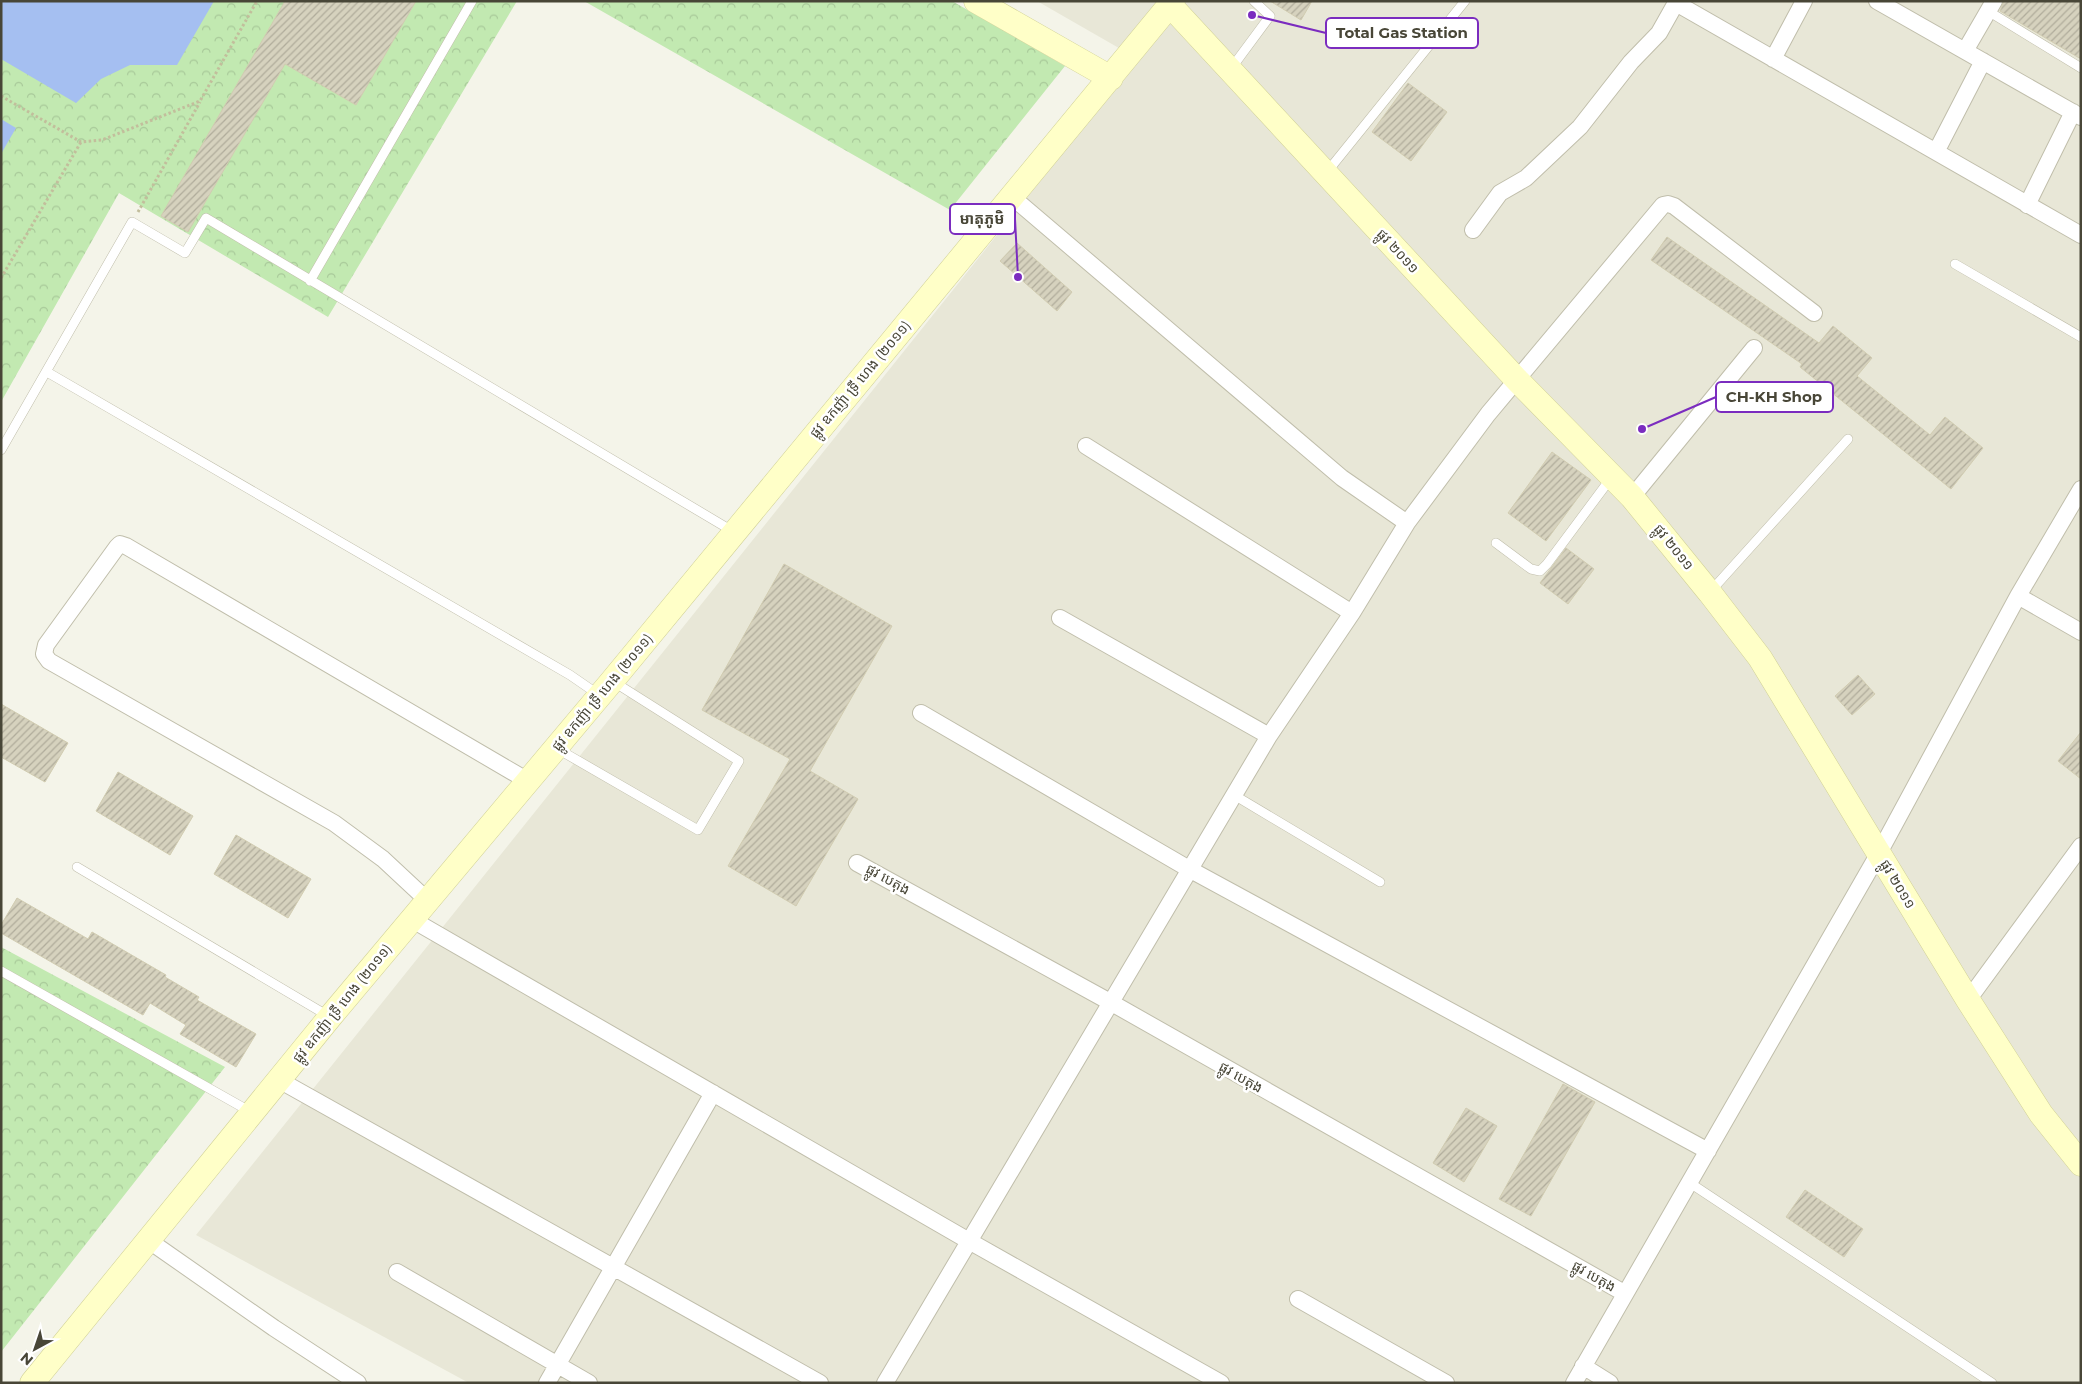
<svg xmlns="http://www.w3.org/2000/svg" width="2082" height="1384" viewBox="0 0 2082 1384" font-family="Montserrat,'Noto Sans Khmer',sans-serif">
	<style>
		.residential { fill: #e8e7d7 }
		.park { fill: url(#park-crowns) }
		.water { fill: #a5bff1 }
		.building { fill: url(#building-hatch); stroke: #d1ccb1 }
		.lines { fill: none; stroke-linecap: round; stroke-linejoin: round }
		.lane-casing { stroke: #c0beab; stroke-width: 10 }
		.street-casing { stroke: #c0beab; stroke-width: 18 }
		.secondary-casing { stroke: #d1d196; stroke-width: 25 }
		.path { stroke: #c2be9c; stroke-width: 3; stroke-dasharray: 2.5 2.5; stroke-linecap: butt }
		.lane { stroke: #fff; stroke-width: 9 }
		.street { stroke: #fff; stroke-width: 16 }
		.secondary { stroke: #ffffc8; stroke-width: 24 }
		.labels { text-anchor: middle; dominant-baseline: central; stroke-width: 5; stroke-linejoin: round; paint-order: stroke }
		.street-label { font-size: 14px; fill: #484637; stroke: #fff }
		.leader { fill: none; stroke: #7b2cbf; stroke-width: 2 }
		.callout-dot { fill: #7b2cbf; stroke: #fff; stroke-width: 2 }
		.callout { fill: #fff; stroke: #7b2cbf; stroke-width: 2 }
		.callout-label { font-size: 15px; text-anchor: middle; font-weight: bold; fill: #484637 }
	</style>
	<defs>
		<pattern id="park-crowns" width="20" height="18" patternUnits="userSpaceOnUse" patternTransform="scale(1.25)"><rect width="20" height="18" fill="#c2e9b1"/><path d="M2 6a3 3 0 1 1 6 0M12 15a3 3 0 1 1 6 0" fill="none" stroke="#a8c999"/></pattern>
		<pattern id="building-hatch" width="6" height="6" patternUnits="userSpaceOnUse" patternTransform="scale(1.25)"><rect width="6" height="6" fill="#d6d2be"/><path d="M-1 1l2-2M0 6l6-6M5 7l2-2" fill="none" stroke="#b0ac9b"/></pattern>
	</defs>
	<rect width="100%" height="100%" fill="#f4f4e9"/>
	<path class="residential" d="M 1037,1 L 2081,1 L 2081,1383 L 469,1383 L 196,1235 L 1138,59 Z"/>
	<path class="park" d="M 1,1 L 517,1 L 328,317 L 119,193 L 1,402 Z
		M 584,1 L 952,1 L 1065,66 L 950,210 Z
		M 1,947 L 225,1067 L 1,1352 Z"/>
	<path class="water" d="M 1,1 L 214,1 L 177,65 L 130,65 L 101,79 L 76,103 L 1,59 Z
		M 1,119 L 16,128 L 1,154 Z"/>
	<path class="building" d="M 285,1 L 416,1 L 356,105 L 285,64 L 188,232 L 161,216 Z
		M 1270,1 L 1312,1 L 1301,20 Z
		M 2004,1 L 2081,1 L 2081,59 L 2000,11 Z
		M 1408,83 L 1447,112 L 1411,161 L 1372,132 Z
		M 1667,237 L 1819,343 L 1833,326 L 1872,358 L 1857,376 L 1930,435 L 1945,417 L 1983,448 L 1951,489 L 1800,367 L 1802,364 L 1651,260 Z
		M 1017,243 L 1072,292 L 1057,311 L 1000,261 Z
		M 1552,452 L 1591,480 L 1546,541 L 1508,513 Z
		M 1566,548 L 1594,569 L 1568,604 L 1540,583 Z
		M 784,564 L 892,626 L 810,771 L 858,799 L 796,906 L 728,866 L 790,759 L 702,710 Z
		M 1858,675 L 1875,694 L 1852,715 L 1835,696 Z
		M 1,704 L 68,743 L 45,782 L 1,757 Z
		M 2081,732 L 2081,779 L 2058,761 Z
		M 118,772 L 193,816 L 170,855 L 96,811 Z
		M 236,835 L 311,879 L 288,918 L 214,874 Z
		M 17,898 L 88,939 L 92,932 L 166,975 L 165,977 L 199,997 L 197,1000 L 256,1034 L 236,1067 L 180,1034 L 186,1025 L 150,1003 L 143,1015 L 1,933 L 1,925 Z
		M 1563,1084 L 1595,1102 L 1531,1216 L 1499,1199 Z
		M 1466,1108 L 1497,1126 L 1464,1182 L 1433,1163 Z
		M 1805,1190 L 1863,1229 L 1844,1257 L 1786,1217 Z"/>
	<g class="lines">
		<defs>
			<path id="lane" d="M 1988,11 L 2081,68
				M 1230,70 L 1270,16 L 1254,1
				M 1327,172 L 1465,1
				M 1955,264 L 2081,337
				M 310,281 L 472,1
				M 47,372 L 570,675 L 599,695
				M 1,450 L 132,222 L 185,253 L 206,218 L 734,532
				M 1496,543 L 1531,569 L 1540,571 L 1547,564 L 1611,478
				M 1710,592 L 1848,439
				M 556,748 L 698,830 L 739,761 L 614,682
				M 1234,795 L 1380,882
				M 77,867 L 330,1017
				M 1,971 L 251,1112
				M 1690,1183 L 1992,1383"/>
			<path id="street" d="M 1877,1 L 2081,117
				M 1676,3 L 2081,235
				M 1965,51 L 1994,1
				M 1773,59 L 1804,1
				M 1936,152 L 1983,61
				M 1011,196 L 1342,478 L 1407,523
				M 2027,205 L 2073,112
				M 1473,230 L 1500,193 L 1526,178 L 1580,127 L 1631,62 L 1659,33 L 1677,1
				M 1086,446 L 1352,613
				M 1632,497 L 1754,348
				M 2018,596 L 2081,632
				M 1060,618 L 1269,736
				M 921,713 L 1189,869 L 1708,1151
				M 857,863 L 1110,1002 L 1624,1293
				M 427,900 L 383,859 L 334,823 L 49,661 L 44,654 L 46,645 L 117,547 L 120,544 L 126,546 L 528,781
				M 411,919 L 969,1241 L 1221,1383
				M 1968,1000 L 2081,846
				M 279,1080 L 820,1383
				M 148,1240 L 274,1328 L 358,1383
				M 397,1272 L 589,1383
				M 1298,1299 L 1446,1383
				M 1583,1366 L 1610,1383
				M 547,1383 L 713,1093
				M 885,1383 L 1269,736 L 1352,613 L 1407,523 L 1488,414 L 1663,205 L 1668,204 L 1674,206 L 1814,313
				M 1574,1383 L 1879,853 L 2018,596 L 2081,489"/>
			<path id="secondary" d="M 976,1 L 1111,78
				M 1170,5 L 1518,381 L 1632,497 L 1710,593 L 1760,658 L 1968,1000 L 2041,1114 L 2081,1164
				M 32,1383 L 330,1017 L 612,681 L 1173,1"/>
		</defs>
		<use href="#lane" class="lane-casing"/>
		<use href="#street" class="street-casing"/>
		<use href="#secondary" class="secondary-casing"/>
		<path class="path" d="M 1,96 L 81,142 L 102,140 L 200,101 L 257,1
			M 138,212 L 200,102
			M 1,278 L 81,142"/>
		<use href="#lane" class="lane"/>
		<use href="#street" class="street"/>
		<use href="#secondary" class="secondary"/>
	</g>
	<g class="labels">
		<g class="street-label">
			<text transform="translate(1398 251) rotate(47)">ផ្លូវ ២០១១</text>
			<text transform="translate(860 379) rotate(-50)">ផ្លូវ ឧកញ៉ា ទ្រី ហេង (២០១១)</text>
			<text transform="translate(1674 547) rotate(51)">ផ្លូវ ២០១១</text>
			<text transform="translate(602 692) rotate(-50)">ផ្លូវ ឧកញ៉ា ទ្រី ហេង (២០១១)</text>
			<text transform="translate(888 879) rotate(29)">ផ្លូវ បេតុង</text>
			<text transform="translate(1898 884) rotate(59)">ផ្លូវ ២០១១</text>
			<text transform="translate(342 1003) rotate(-51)">ផ្លូវ ឧកញ៉ា ទ្រី ហេង (២០១១)</text>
			<text transform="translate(1241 1077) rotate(30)">ផ្លូវ បេតុង</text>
			<text transform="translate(1594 1276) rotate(30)">ផ្លូវ បេតុង</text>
		</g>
	</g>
	<path class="leader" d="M1252 15L1326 33M1018 277L1015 219M1642 429L1716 397"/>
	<g class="callout-dot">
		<circle cx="1252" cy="15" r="5"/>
		<circle cx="1018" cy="277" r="5"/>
		<circle cx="1642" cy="429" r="5"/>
	</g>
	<g class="callout">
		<rect x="1326" y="18" width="152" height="30" rx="5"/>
		<rect x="950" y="204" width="65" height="30" rx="5"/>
		<rect x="1716" y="382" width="117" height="30" rx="5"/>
	</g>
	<g class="callout-label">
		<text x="1402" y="38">Total Gas Station</text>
		<text x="982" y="224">មាតុភូមិ</text>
		<text x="1774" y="402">CH-KH Shop</text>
	</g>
	<rect width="2082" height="1384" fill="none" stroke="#484637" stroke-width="5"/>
	<g transform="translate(35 1349) rotate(220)" stroke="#ffffff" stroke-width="4" paint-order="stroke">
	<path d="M0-4L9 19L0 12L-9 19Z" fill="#484637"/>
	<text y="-8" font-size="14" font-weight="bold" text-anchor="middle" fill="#484637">N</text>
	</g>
</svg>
